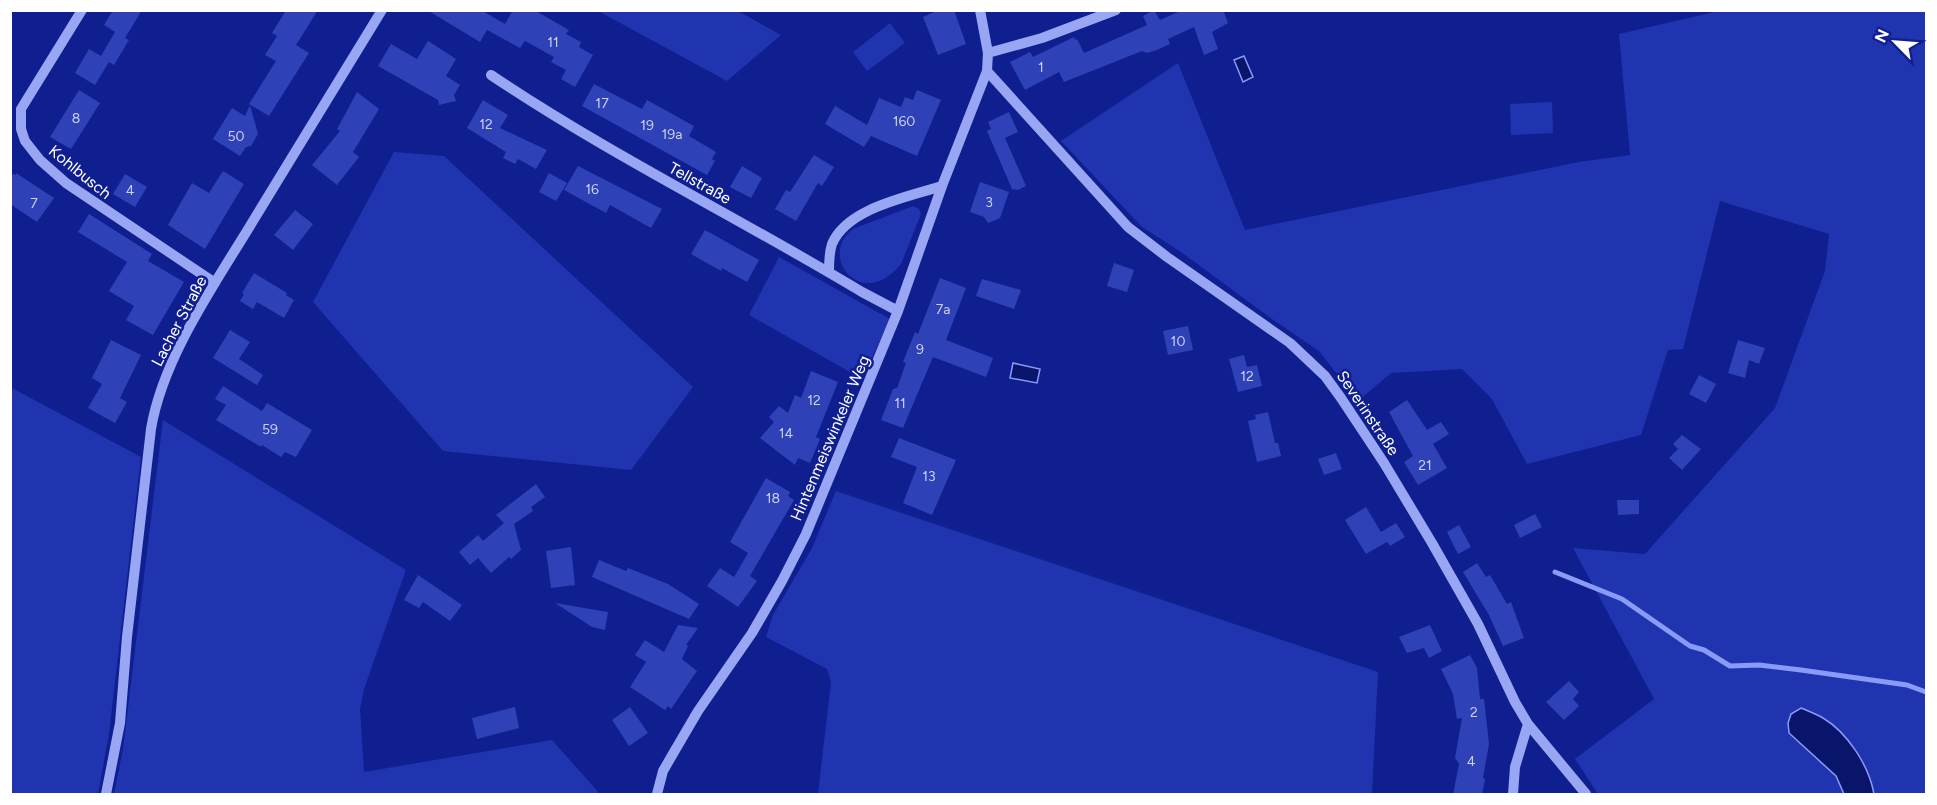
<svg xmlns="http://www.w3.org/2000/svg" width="1937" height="805" viewBox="0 0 1937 805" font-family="Figtree,sans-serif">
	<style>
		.green { fill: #2034b0 }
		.water { fill: #09146b; stroke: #8a9bf7; stroke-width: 1.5 }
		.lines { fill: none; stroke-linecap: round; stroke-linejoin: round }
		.stream { stroke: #8a9bf7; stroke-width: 5 }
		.building { fill: #2e41b6 }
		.minor { stroke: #99a6f3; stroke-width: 10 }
		.labels { text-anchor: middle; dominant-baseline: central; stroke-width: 5; stroke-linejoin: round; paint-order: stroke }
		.number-label { font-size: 14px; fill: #cbd0ed }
		.street-label { font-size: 16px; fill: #fff; stroke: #0f1f90 }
	</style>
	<rect width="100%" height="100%" fill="#0f1f90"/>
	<path class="green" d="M 598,11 L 738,11 L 781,35 L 727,81 Z
		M 1719,11 L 1926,11 L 1926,794 L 1598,794 L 1575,759 L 1654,699 L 1573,548 L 1645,554 L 1775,408 L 1825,271 L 1829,234 L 1720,201 L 1683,349 L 1668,350 L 1641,435 L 1527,464 L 1492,399 L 1462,369 L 1391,373 L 1358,401 L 1319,351 L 1272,319 L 1181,252 L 1142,227 L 1061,141 L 1178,63 L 1245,230 L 1579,162 L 1630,155 L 1619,34 Z
		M 890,23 L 905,43 L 867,71 L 853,52 Z
		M 1552,102 L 1553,133 L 1511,135 L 1510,104 Z
		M 394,152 L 444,156 L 693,387 L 631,470 L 443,451 L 313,302 Z
		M 913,206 L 919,209 L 921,214 L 901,264 C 861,313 817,255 853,229 Z
		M 779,257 L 890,319 L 862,379 L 749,315 Z
		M 10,387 L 141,457 L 109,734 L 98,794 L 11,794 Z
		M 163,420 L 406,570 L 364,689 L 360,709 L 364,772 L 552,740 L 600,794 L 114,794 L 123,749 Z
		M 836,491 L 1378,672 L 1372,794 L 818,794 L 831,682 L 827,669 L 766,637 L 773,615 L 812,548 Z"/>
	<path class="water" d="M 1244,56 L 1253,77 L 1243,82 L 1234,60 Z
		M 1013,363 L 1040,369 L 1037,383 L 1010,378 Z
		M 1801,708 C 1808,711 1816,714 1823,718 C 1848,733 1869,766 1874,794 L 1844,794 L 1836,776 L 1789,733 L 1788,723 L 1791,714 Z"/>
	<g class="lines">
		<path class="stream" d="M 1555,572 L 1622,599 L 1690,646 L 1704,650 L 1730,666 L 1759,665 L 1801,670 L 1907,685 L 1926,692"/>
	</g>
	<path class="building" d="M 113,10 L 142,10 L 125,38 L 129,40 L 114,65 L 109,62 L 95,85 L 75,73 L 89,49 L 101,56 L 115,32 L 104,25 Z
		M 286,10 L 318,10 L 296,45 L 309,53 L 269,116 L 249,104 L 276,61 L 265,55 L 277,36 L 272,33 Z
		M 427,10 L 481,10 L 505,24 L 513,10 L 534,10 L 569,30 L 566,34 L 581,42 L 579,47 L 593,55 L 575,87 L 561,79 L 566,70 L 551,62 L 554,57 L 525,41 L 520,48 L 487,30 L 480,42 Z
		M 939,10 L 954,10 L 966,44 L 938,55 L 923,17 Z
		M 1154,10 L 1160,20 L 1183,10 L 1223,10 L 1228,23 L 1212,32 L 1218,49 L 1204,55 L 1194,27 L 1168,39 L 1170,44 L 1157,50 L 1147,53 L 1142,51 L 1064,82 L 1059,72 L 1025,90 L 1010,62 L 1030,52 L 1033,57 L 1074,37 L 1075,40 L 1077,39 L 1084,53 L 1147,25 L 1143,16 Z
		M 428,41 L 456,59 L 446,76 L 460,85 L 454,95 L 456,101 L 439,105 L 438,100 L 378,66 L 391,44 L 417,59 Z
		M 594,84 L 642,109 L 647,100 L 694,126 L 689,136 L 716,152 L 712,159 L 715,161 L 707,175 L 582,106 Z
		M 79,90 L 100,103 L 71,149 L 50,137 Z
		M 917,90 L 941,100 L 917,156 L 871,136 L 864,147 L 825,124 L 835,106 L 867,125 L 879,98 L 901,107 L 905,97 L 913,100 Z
		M 357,92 L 379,109 L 353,152 L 359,157 L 337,185 L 312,165 L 340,131 L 337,129 Z
		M 483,100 L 508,115 L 500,128 L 547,150 L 536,169 L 518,159 L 515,164 L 503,158 L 506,152 L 467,128 Z
		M 250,105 L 258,134 L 251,146 L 246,147 L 240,156 L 213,139 L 232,108 L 245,116 Z
		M 1009,112 L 1018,132 L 1005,138 L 1026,186 L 1018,190 L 1012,189 L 987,131 L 991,129 L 988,122 Z
		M 814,155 L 834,167 L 822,186 L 818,183 L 796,221 L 775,209 L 786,190 L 790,192 Z
		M 578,166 L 662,209 L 651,228 L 610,205 L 606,213 L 564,190 Z
		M 742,166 L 762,178 L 751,198 L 730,187 Z
		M 223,171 L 244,184 L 205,249 L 168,225 L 192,183 L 209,193 Z
		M 10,173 L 16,175 L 16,173 L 54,198 L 37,222 L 10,204 Z
		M 549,173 L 567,183 L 556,201 L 539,192 Z
		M 125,174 L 147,187 L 135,207 L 113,194 Z
		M 980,182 L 1009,192 L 1000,218 L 988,223 L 984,217 L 970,212 Z
		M 295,210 L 313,224 L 293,250 L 274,235 Z
		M 89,214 L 152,254 L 148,261 L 184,282 L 153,335 L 126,320 L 134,306 L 109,291 L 127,262 L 78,232 Z
		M 705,230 L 759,260 L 747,282 L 722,268 L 721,271 L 691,254 Z
		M 1114,263 L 1134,270 L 1127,292 L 1107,286 Z
		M 254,273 L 287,293 L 286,295 L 294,300 L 284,318 L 257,302 L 253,309 L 240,301 L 244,294 L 242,293 Z
		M 940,278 L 966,288 L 946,340 L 993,358 L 986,377 L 933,357 L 903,428 L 881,420 L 893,389 L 897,388 L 906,363 L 903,362 L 915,332 L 918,334 Z
		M 982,279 L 1021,290 L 1014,309 L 976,296 Z
		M 1188,326 L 1193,350 L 1168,355 L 1163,331 Z
		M 230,330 L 250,342 L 239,359 L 263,375 L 257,385 L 213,358 Z
		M 111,340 L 141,355 L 120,398 L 127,402 L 115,423 L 88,408 L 102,384 L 92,378 Z
		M 1738,340 L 1765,348 L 1759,364 L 1749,360 L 1745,378 L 1728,373 Z
		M 1244,355 L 1247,367 L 1257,365 L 1262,386 L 1238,392 L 1229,359 Z
		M 811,371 L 838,382 L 816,437 L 820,439 L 810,463 L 798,458 L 795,465 L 760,438 L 774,422 L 769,417 L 779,406 L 788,413 L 795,395 L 801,398 Z
		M 1699,375 L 1716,384 L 1706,403 L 1689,394 Z
		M 223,386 L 262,411 L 267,403 L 312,430 L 296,457 L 285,452 L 281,457 L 262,445 L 261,447 L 216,420 L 226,405 L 215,399 Z
		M 1407,400 L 1427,430 L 1441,422 L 1449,434 L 1433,444 L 1447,468 L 1418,485 L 1404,462 L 1413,456 L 1389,412 Z
		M 1268,412 L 1275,443 L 1278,443 L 1281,456 L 1257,462 L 1248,421 L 1256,419 L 1255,415 Z
		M 1682,435 L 1701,449 L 1682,470 L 1669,458 L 1678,449 L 1673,444 Z
		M 899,438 L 956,460 L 932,515 L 903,503 L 917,467 L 891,457 Z
		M 1336,453 L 1342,469 L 1324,475 L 1318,459 Z
		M 766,478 L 790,492 L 788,496 L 794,500 L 750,576 L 757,581 L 738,607 L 707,586 L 720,568 L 734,577 L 748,553 L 730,542 Z
		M 536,484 L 545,497 L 531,507 L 533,511 L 514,524 L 521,550 L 511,559 L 509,557 L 491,573 L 478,558 L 470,565 L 459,552 L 478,535 L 483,541 L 504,523 L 496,515 Z
		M 1617,500 L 1639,500 L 1639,514 L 1618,515 Z
		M 1366,507 L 1381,532 L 1396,523 L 1405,537 L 1390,546 L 1383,536 L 1387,542 L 1366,554 L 1345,520 Z
		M 1535,514 L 1542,527 L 1520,538 L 1514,525 Z
		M 1459,525 L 1471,547 L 1458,554 L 1447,532 Z
		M 571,547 L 575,585 L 551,588 L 546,551 Z
		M 599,560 L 626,571 L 628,568 L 668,584 L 699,604 L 689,619 L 592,577 Z
		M 1477,563 L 1486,577 L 1490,575 L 1507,604 L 1511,602 L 1524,638 L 1503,646 L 1489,615 L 1463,572 Z
		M 418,575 L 462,605 L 450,621 L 423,602 L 419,608 L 404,600 Z
		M 555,603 L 608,612 L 605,630 L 592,627 Z
		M 678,625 L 698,628 L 686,645 L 688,646 L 682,659 L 697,671 L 671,709 L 668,706 L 665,710 L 630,687 L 646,662 L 635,655 L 645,640 L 664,652 Z
		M 1430,625 L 1442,651 L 1429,658 L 1424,648 L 1407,653 L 1399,637 Z
		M 1470,655 L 1477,668 L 1480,699 L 1484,699 L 1489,744 L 1483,778 L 1485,779 L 1482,795 L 1453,795 L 1459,764 L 1455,758 L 1462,718 L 1457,719 L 1453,694 L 1441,669 Z
		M 1569,681 L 1579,692 L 1573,699 L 1579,706 L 1564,720 L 1546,702 Z
		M 515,707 L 519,728 L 477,739 L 472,718 Z
		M 630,707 L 648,733 L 629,746 L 612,720 Z"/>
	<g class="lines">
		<path class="minor" d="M 82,10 L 21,109 L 21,129 L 25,141 L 40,160 L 66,183 L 215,283
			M 988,53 L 1042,38 L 1116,10
			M 987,71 L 1128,227 L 1167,257 L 1290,343 L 1325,376 L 1341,398 L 1384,463 L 1432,543 L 1478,624 L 1515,702 L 1528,724 L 1586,794
			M 491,75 C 610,155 739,218 862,292 L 898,311
			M 829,272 C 829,263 829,253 832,244 C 847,208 908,197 942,186
			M 106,794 L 120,723 L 127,637 L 151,429 C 163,357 215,284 253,221 C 296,151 339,81 382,10
			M 657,794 L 663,771 L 674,752 L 698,711 L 752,633 L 782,581 L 806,534 L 898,311 L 942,186 L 987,71 L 988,53 L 980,10
			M 1513,794 L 1515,767 L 1528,724"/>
	</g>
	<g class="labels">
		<g class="number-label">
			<text x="553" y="42">11</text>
			<text x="1041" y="67">1</text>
			<text x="602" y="103">17</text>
			<text x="76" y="118">8</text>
			<text x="904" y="121">160</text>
			<text x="486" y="124">12</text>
			<text x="647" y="125">19</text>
			<text x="672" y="134">19a</text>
			<text x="236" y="136">50</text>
			<text x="592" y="189">16</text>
			<text x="130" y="190">4</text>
			<text x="989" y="202">3</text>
			<text x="34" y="203">7</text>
			<text x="943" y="309">7a</text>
			<text x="1178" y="341">10</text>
			<text x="920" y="349">9</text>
			<text x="1247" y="376">12</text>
			<text x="814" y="400">12</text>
			<text x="900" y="403">11</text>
			<text x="270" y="429">59</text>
			<text x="786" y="433">14</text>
			<text x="1425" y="465">21</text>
			<text x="929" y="476">13</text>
			<text x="773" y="498">18</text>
			<text x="1474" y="712">2</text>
			<text x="1471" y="761">4</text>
		</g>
		<g class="street-label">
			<text transform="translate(80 172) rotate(39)">Kohlbusch</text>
			<text transform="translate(700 183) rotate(29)">Tellstraße</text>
			<text transform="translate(179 321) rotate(-62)">Lacher Straße</text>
			<text transform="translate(1368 413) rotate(56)">Severinstraße</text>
			<text transform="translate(830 438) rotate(-67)">Hintenmeiswinkeler Weg</text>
		</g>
	</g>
	<rect width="1937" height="805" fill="none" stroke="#ffffff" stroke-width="24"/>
	<g transform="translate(1895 42) rotate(295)" stroke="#0f1f90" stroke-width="4.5" paint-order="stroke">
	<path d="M0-4.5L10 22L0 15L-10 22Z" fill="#ffffff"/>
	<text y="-9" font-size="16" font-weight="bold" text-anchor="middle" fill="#ffffff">N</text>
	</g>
</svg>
